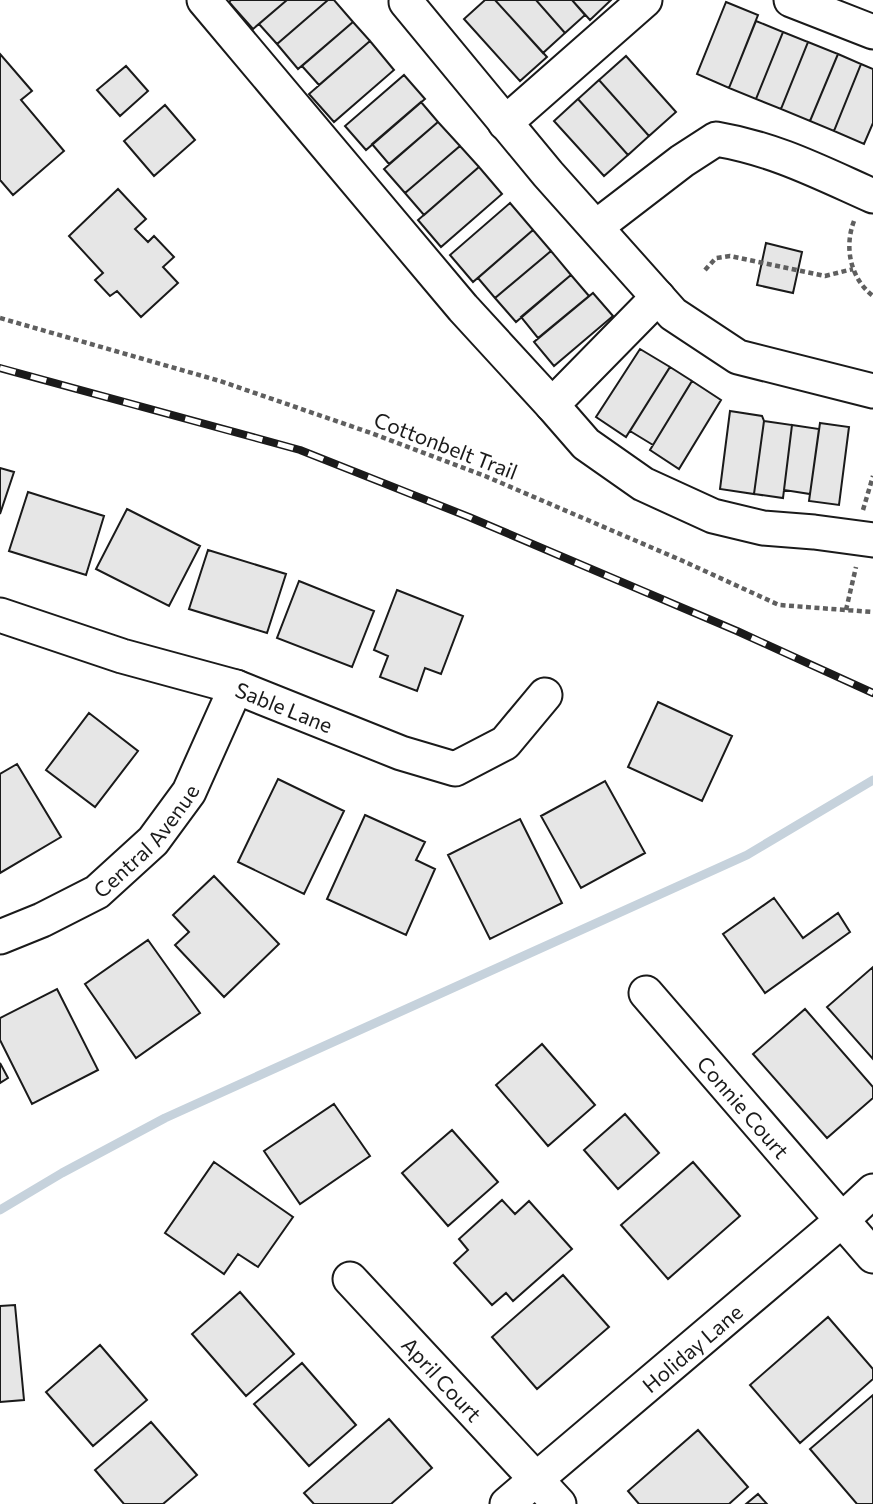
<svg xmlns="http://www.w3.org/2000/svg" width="873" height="1504" viewBox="0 0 873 1504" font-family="Commissioner,sans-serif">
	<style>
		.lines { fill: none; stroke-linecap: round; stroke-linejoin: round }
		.stream { stroke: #c6d2dc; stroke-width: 9 }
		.building { fill: #e6e6e6; stroke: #1a1a1a; stroke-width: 2 }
		.minor-casing { stroke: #1a1a1a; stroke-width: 37 }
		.path { stroke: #5f5f5f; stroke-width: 4.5; stroke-dasharray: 5 3.5; stroke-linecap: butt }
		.minor { stroke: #fff; stroke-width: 33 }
		.rail-casing { stroke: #1a1a1a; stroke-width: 8 }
		.rail { stroke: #fff; stroke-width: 5; stroke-dasharray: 16; stroke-linecap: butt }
		.labels { text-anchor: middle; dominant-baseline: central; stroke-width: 5; stroke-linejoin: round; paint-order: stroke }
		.street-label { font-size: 21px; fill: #1a1a1a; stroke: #fff }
	</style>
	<rect width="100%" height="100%" fill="#fff"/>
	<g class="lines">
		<path class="stream" d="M 0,1210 L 62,1173 L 165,1118 L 747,855 L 873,780"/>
	</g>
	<path class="building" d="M 231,0 L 287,0 L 253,29 L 229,2 Z
		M 287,0 L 328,0 L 277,44 L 259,24 Z
		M 328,0 L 334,0 L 353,22 L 298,69 L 277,44 Z
		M 485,0 L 495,0 L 547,57 L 520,81 L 464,19 Z
		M 495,0 L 536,0 L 565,33 L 543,53 Z
		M 536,0 L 572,0 L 585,15 L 565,33 Z
		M 572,0 L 611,0 L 590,20 Z
		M 726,2 L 758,15 L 729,88 L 697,74 Z
		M 756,21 L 783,32 L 756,99 L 729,88 Z
		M 353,22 L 370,41 L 319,85 L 302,66 Z
		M 783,32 L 808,42 L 781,109 L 756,99 Z
		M 370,41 L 394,70 L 334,122 L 309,94 Z
		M 808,42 L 838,54 L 810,121 L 781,109 Z
		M 0,54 L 32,91 L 21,100 L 64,151 L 13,195 L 0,180 Z
		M 838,54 L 861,64 L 834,131 L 810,121 Z
		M 626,56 L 676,112 L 649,136 L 599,80 Z
		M 861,64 L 873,69 L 873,123 L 864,144 L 834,131 Z
		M 126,66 L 148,91 L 120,116 L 97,90 Z
		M 404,75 L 425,99 L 366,150 L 345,126 Z
		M 599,80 L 649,136 L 628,155 L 578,99 Z
		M 578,99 L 628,155 L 604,176 L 554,121 Z
		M 421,102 L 438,122 L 389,164 L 372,144 Z
		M 165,105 L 195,140 L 154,176 L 124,141 Z
		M 438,122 L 460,146 L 405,193 L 384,169 Z
		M 460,146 L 479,167 L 424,215 L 405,193 Z
		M 479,167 L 502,194 L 441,247 L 418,220 Z
		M 118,189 L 146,219 L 135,229 L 148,242 L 154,236 L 174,257 L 163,267 L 178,283 L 141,317 L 117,291 L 110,296 L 95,280 L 103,273 L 69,236 Z
		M 510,203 L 533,230 L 473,282 L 450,255 Z
		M 533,230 L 551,251 L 495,298 L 478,278 Z
		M 766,243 L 802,252 L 793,293 L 757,285 Z
		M 551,251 L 571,275 L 516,322 L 495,298 Z
		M 571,275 L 589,296 L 538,338 L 521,317 Z
		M 593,293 L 613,316 L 554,366 L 534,342 Z
		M 640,349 L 670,367 L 626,437 L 596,417 Z
		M 670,367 L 692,381 L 653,445 L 630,431 Z
		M 692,381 L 721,400 L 679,469 L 650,450 Z
		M 730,411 L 762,416 L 764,421 L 754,494 L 720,489 Z
		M 764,421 L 792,425 L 783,498 L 754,494 Z
		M 820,423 L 849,427 L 839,505 L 809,501 Z
		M 792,425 L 819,429 L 810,494 L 784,490 Z
		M 0,468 L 14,472 L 0,514 Z
		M 28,492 L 104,516 L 86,575 L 9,551 Z
		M 127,509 L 200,546 L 169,606 L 96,569 Z
		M 208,550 L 286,574 L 267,633 L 189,609 Z
		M 299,581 L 374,611 L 352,667 L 277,638 Z
		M 397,590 L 463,616 L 441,674 L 425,668 L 417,691 L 380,677 L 388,656 L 374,650 Z
		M 658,702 L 732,736 L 702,801 L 628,767 Z
		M 89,713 L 138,751 L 95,807 L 46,770 Z
		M 17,764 L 61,837 L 0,873 L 0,774 Z
		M 278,779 L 344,811 L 304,894 L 238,862 Z
		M 605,781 L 645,853 L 581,888 L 541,816 Z
		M 365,815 L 425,842 L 416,860 L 435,869 L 406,935 L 327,899 Z
		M 520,819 L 562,903 L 490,939 L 448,855 Z
		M 214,876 L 279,944 L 224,997 L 175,945 L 189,932 L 173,915 Z
		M 774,898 L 803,938 L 838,913 L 850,932 L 765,993 L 723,934 Z
		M 148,940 L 200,1013 L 136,1058 L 85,984 Z
		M 873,967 L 873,1059 L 827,1007 Z
		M 57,989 L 98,1070 L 32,1104 L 0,1040 L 0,1018 Z
		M 805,1009 L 873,1087 L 873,1098 L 827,1138 L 753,1054 Z
		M 542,1044 L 595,1105 L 548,1146 L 496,1085 Z
		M 0,1063 L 8,1078 L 0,1083 Z
		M 334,1104 L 370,1156 L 300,1204 L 264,1151 Z
		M 625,1114 L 659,1153 L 618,1189 L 584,1150 Z
		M 452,1130 L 498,1182 L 448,1226 L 402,1173 Z
		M 214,1162 L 293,1217 L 258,1267 L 238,1254 L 224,1274 L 165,1233 Z
		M 693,1162 L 740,1216 L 668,1279 L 621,1225 Z
		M 502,1200 L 515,1214 L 529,1201 L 572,1249 L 513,1301 L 506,1293 L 492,1305 L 454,1263 L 468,1250 L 459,1239 Z
		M 563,1275 L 609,1327 L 537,1389 L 492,1337 Z
		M 240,1292 L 294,1354 L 246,1396 L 192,1334 Z
		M 15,1305 L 24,1400 L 0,1402 L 0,1306 Z
		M 828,1317 L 873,1369 L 873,1379 L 800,1443 L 750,1385 Z
		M 100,1345 L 147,1400 L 93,1446 L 46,1392 Z
		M 302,1363 L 356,1425 L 309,1466 L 254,1404 Z
		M 873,1395 L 873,1504 L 857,1504 L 810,1449 Z
		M 389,1419 L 432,1468 L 391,1504 L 314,1504 L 304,1493 Z
		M 151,1422 L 197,1475 L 163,1504 L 124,1504 L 95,1470 Z
		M 698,1430 L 748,1487 L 729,1504 L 639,1504 L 628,1491 Z
		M 758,1494 L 767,1504 L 746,1504 Z"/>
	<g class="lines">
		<defs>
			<g id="minor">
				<path d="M 204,0 L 463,308 L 552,405"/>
				<path d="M 408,0 L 406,2 L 548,174 L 673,314 L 738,357 L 873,391"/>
				<path d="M 791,0 L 873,32"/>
				<path d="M 505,123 L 645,0"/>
				<path d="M 596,227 L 682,161 L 716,139 C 775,149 819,172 873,196"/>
				<path d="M 658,297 L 552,405 L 586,444 L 643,484 L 713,516 L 763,528 L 814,532 L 873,540"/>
				<path id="s1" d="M 0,615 L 122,656 L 236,687 L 401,753 L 455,769 L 505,743 L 545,695"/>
				<path id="s2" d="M 0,937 L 42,920 L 97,892 L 153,841 L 189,792 L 236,687"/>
				<path id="s3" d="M 646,993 L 873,1256"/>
				<path id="s4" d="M 350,1279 L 559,1504"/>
				<path id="s5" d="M 507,1504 L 841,1221 L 873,1191"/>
			</g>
		</defs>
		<use href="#minor" class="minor-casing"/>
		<path class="path" d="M 854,221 C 844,247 850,278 873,296
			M 705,270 L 716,258 L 730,256 L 825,276 L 853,269
			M 0,318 L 220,381 L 371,433 L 485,476 L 683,561 L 779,605 L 873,612
			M 863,510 L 873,476
			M 846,610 L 856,567"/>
		<use href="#minor" class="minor"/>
		<defs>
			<path id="rail" d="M 0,368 L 300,450 L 469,517 L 737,631 L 873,693"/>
		</defs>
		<use href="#rail" class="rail-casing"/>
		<use href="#rail" class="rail"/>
	</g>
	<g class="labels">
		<g class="street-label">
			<text transform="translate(446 445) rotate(21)">Cottonbelt Trail</text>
			<text stroke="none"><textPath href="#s1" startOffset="299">Sable Lane</textPath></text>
			<text stroke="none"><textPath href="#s2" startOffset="178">Central Avenue</textPath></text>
			<text stroke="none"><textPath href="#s3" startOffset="150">Connie Court</textPath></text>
			<text stroke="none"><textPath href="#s5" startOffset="242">Holiday Lane</textPath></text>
			<text stroke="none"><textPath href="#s4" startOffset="136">April Court</textPath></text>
		</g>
	</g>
</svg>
